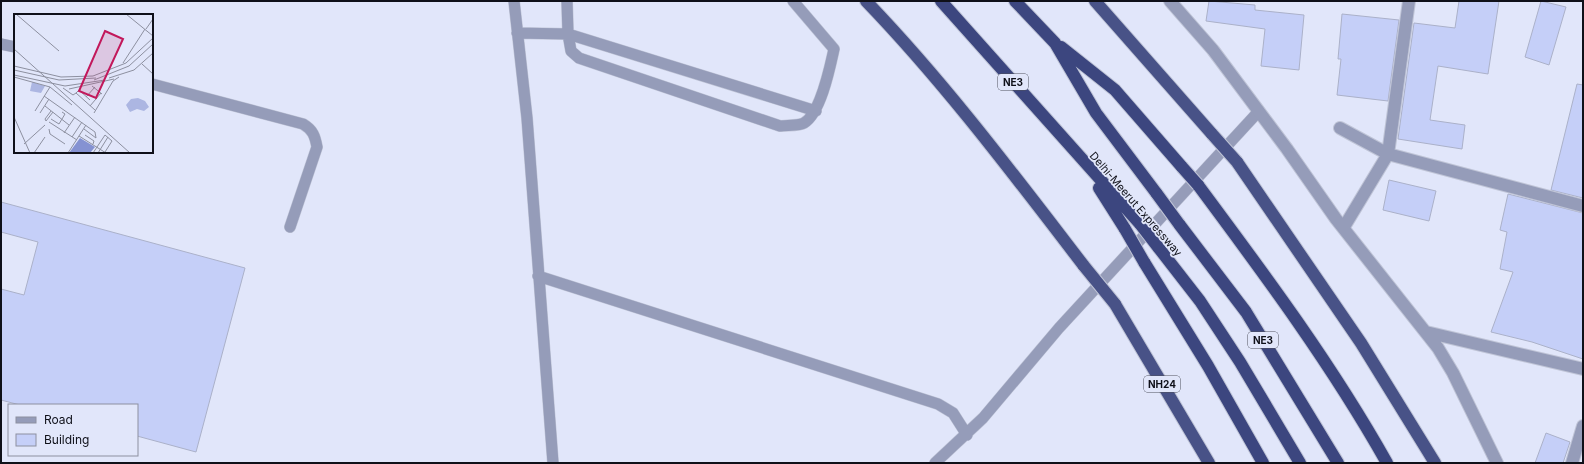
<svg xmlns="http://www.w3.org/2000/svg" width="1584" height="464" viewBox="0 0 1584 464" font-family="Inter,sans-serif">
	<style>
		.building { fill: #c5cff8; stroke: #abb1c9 }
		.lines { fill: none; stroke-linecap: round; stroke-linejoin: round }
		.service-casing { stroke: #bfc4d6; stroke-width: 12 }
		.minor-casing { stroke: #bfc4d6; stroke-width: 14 }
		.trunk-casing { stroke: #bfc4d6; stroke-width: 14 }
		.motorway-casing { stroke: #bfc4d6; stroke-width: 14 }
		.service { stroke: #959cb9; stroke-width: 11 }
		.minor { stroke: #959cb9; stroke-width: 12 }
		.trunk { stroke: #485287; stroke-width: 12 }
		.motorway { stroke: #3c467f; stroke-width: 12 }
		.trunk-bridge-casing { stroke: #bfc4d6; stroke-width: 14; stroke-linecap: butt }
		.motorway-bridge-casing { stroke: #bfc4d6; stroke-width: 14; stroke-linecap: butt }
		.trunk-bridge { stroke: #485287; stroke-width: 12 }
		.motorway-bridge { stroke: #3c467f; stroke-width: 12 }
		.labels { text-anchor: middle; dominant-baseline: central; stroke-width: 3.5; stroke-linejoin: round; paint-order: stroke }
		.shield { fill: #e1e6fa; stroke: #4e505c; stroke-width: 1 }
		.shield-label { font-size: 10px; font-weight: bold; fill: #0f1019 }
		.street-label { font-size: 11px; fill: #0f1019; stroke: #e1e6fa }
		.inset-road { fill: none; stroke: #8d90a0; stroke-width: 1 }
		.view { fill: #c2185b; fill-opacity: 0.15; stroke: #c2185b; stroke-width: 2 }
		.inset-edge { fill: none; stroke: #0f1019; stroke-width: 2 }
	</style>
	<rect width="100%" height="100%" fill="#e1e6fa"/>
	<path class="building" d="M 1209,1 L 1255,5 L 1255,10 L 1304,15 L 1299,70 L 1261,66 L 1265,29 L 1206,21 Z
		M 1459,1 L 1499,1 L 1488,74 L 1438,66 L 1430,120 L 1465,125 L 1462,149 L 1398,139 L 1414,23 L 1455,28 Z
		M 1541,1 L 1566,7 L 1549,65 L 1525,57 Z
		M 1342,14 L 1399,20 L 1388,101 L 1337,95 L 1341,59 L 1338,59 Z
		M 1577,84 L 1583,85 L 1583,198 L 1551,190 Z
		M 1389,180 L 1436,191 L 1429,221 L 1383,210 Z
		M 1508,194 L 1583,213 L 1583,359 L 1532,342 L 1491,332 L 1513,272 L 1500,269 L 1507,232 L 1500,230 Z
		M 1,202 L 245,268 L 196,452 L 137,436 L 137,405 L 20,405 L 1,400 L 1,289 L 24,295 L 38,242 L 1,232 Z
		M 1546,433 L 1570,442 L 1563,463 L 1535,463 Z"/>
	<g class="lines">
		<defs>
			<path id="service" d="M 514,1 L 527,118 L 553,463
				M 567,1 L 568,34 L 816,111
				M 517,33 L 568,34 L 571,51 L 579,58 L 780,126 C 786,125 799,126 804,123 C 821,113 830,67 834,49 L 793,1
				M 1,44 L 15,47
				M 152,84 L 303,124 C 313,130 315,136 317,147 L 290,227
				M 538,276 L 938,404 L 953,413 L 967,435
				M 935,463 L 983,418 L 1059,328 L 1259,111"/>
			<path id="minor" d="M 1170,1 L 1213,50 L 1287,149 L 1336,219 L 1438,348 L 1453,373 L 1497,463
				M 1340,128 L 1388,154 L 1583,206
				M 1344,227 L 1388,154 L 1409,1
				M 1426,332 L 1583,369
				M 1572,463 L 1583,426"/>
			<path id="trunk" d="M 866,1 C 945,83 1014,175 1084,266
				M 1095,1 L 1212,134
				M 1237,162 L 1361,343 L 1435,463
				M 1115,304 L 1209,463"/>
			<path id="motorway" d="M 941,1 L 1141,225
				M 1015,1 L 1055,43 L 1096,113 L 1157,194
				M 1061,47 L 1115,90 L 1182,167
				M 1198,185 C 1265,275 1332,365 1387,463
				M 1099,188 L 1125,229
				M 1179,224 L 1246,312 L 1338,463
				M 1158,247 L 1200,301 L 1240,362 L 1300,463
				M 1144,262 L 1208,366 L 1263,463"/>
		</defs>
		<use href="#service" class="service-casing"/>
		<use href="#minor" class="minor-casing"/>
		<use href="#trunk" class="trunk-casing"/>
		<use href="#motorway" class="motorway-casing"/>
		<use href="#service" class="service"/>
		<use href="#minor" class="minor"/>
		<use href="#trunk" class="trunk"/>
		<use href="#motorway" class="motorway"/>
		<defs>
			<path id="trunk-bridge" d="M 1212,134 L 1237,162
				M 1084,266 L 1115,304"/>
			<path id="motorway-bridge" d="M 1182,167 L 1198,185
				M 1157,194 L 1179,224
				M 1141,225 L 1158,247
				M 1125,229 L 1144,262"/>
		</defs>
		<use href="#trunk-bridge" class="trunk-bridge-casing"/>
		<use href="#motorway-bridge" class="motorway-bridge-casing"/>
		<use href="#trunk-bridge" class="trunk-bridge"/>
		<use href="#motorway-bridge" class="motorway-bridge"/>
	</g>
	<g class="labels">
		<g class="shield">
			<rect x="998" y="74" width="30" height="16" rx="3"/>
			<rect x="1248" y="332" width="30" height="16" rx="3"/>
			<rect x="1144" y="376" width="36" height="16" rx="3"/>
		</g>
		<g class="shield-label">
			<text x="1013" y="82">NE3</text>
			<text x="1263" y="340">NE3</text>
			<text x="1162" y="384">NH24</text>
		</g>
		<g class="street-label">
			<text transform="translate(1136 204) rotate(49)">Delhi-Meerut Expressway</text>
		</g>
	</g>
	<g transform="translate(14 14)">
		<rect width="139" height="139" fill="#e1e6fa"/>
		<path d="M 18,68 L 31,72 L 27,79 L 16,77 ZM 124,84 L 131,87 L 135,93 L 130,97 L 123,95 L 116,98 L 112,91 L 117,85 Z" fill="#acb6e2"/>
		<path d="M 66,124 L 81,133 L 76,139 L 55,139 Z" fill="#8592d2"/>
		<path class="inset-road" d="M 2,0 L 45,37M 112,0 L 139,22M 132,15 L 139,5M 0,35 L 116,139M 109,49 L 131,15M 128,50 L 139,60M 0,52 L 47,63 L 79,62 L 112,49 L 139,24M 0,56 L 45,66 L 82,64M 0,61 L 51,72 L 91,66M 0,63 L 36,73 L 58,91M 95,64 L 120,56 L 139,39M 80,66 L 115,52 L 139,30M 78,72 L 88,80M 49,74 L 59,81 L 62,79 L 81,96M 55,75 L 100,65M 62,79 L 65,76 L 76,86M 0,82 L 0,97M 30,82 L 81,118 L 82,124M 72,83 L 81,73M 31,92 L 55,111M 76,92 L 87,79M 21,97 L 36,73M 37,97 L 31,105 L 32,107 L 39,98M 26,99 L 35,85M 80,99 L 99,67 L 105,63M 0,103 L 16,139M 37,105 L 45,110 L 51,100 L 48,98M 35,108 L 63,126M 35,115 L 36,120 L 51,130M 70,115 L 82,124M 50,119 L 61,103M 71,121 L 80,127 L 79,130M 65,122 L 92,139M 58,123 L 68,108M 10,130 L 31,111M 20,139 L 31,123M 54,139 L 72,111M 79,139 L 91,121 L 98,127 L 91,138M 84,139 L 94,123"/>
		<path class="view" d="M 91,17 L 109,25 L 82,84 L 65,77 Z"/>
		<rect width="139" height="139" class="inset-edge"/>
	</g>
	<rect width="1584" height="464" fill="none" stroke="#0f1019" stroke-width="4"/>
	<rect x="8" y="404" width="130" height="52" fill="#e1e6fa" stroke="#8d90a0"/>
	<rect x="16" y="417" width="20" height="6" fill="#959cb9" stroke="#8d90a0"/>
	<text x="44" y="424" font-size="12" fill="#0f1019">Road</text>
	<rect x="16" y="434" width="20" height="12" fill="#c5cff8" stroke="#8d90a0"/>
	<text x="44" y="444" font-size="12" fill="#0f1019">Building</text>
</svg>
